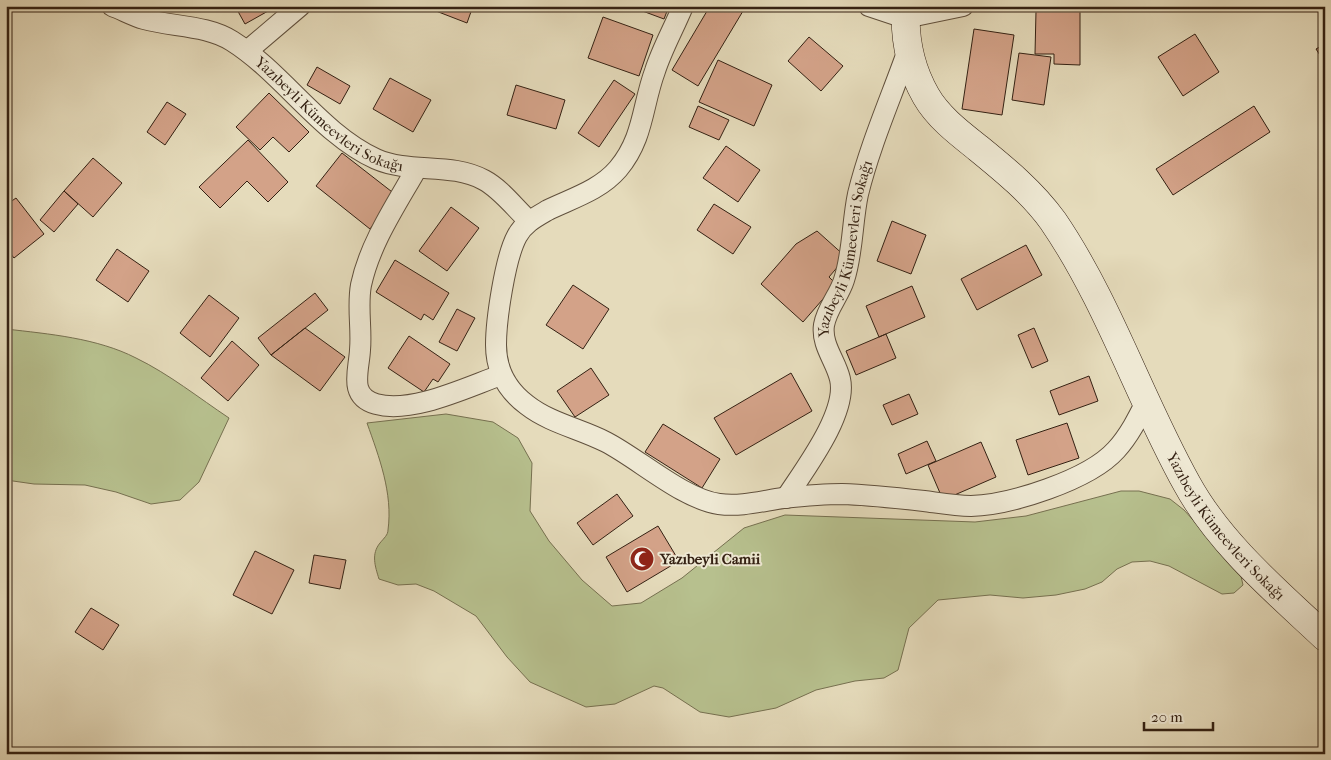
<svg xmlns="http://www.w3.org/2000/svg" width="1331" height="760" viewBox="0 0 1331 760" font-family="'IM FELL French Canon',serif">
	<style>
		.green { fill: #b7c08e; stroke: #767050 }
		.building { fill: #d3a288; stroke: #342113 }
		.lines { fill: none; stroke-linecap: round; stroke-linejoin: round }
		.street-casing { stroke: #60503d; stroke-width: 22 }
		.secondary-casing { stroke: #342113; stroke-width: 29 }
		.street { stroke: #eee8d3; stroke-width: 20 }
		.secondary { stroke: #eee8d3; stroke-width: 28 }
		.labels { text-anchor: middle; dominant-baseline: central; stroke-width: 4; stroke-linejoin: round; paint-order: stroke }
		.street-label { font-size: 15px; fill: #342113; stroke: #eee8d3 }
		.poi-label { font-size: 15px; font-weight: bold; fill: #342113; stroke: #eee8d3; text-anchor: start }
	</style>
	<rect width="100%" height="100%" fill="#e5dbbb"/>
	<filter id="stains"><feTurbulence type="fractalNoise" baseFrequency=".004" numOctaves="4"/><feColorMatrix values="0 0 0 0 .2 0 0 0 0 .09 0 0 0 0 .02 0 0 0 .5 -.17"/></filter>
	<radialGradient id="worn" r=".72"><stop offset=".6" stop-color="#630" stop-opacity="0"/><stop offset="1" stop-color="#630" stop-opacity=".3"/></radialGradient>
	<path class="green" d="M 6,329 C 49,334 97,338 136,358 C 169,374 199,398 229,418 L 199,482 L 180,500 L 151,504 L 116,492 L 85,485 L 34,484 L 6,480 Z
		M 446,414 L 493,422 L 518,438 L 532,463 L 530,511 L 549,541 L 582,580 L 612,606 L 641,603 L 682,578 L 744,528 L 785,515 L 975,522 L 1026,516 L 1121,491 L 1139,491 L 1170,499 L 1184,510 L 1240,572 L 1243,585 L 1234,593 L 1222,594 L 1169,566 L 1150,561 L 1132,562 L 1117,569 L 1102,582 L 1085,589 L 1056,595 L 1023,598 L 990,595 L 938,600 L 909,628 L 898,670 L 884,678 L 855,681 L 816,690 L 776,708 L 729,717 L 700,712 L 663,688 L 654,686 L 615,704 L 586,707 L 530,682 L 507,657 L 476,616 L 434,591 L 416,584 L 398,585 L 379,579 C 375,566 371,554 380,543 C 384,538 388,535 388,530 C 393,493 379,457 367,423 Z"/>
	<path class="building" d="M 145,6 L 162,6 L 156,15 Z
		M 235,6 L 277,6 L 245,24 Z
		M 423,6 L 473,6 L 467,23 Z
		M 629,6 L 669,6 L 664,19 Z
		M 710,6 L 746,6 L 698,86 L 672,70 Z
		M 1036,11 L 1080,11 L 1080,65 L 1054,64 L 1054,54 L 1035,54 Z
		M 603,17 L 653,35 L 639,76 L 588,58 Z
		M 974,29 L 1014,35 L 1002,115 L 962,109 Z
		M 1195,34 L 1219,72 L 1183,96 L 1158,57 Z
		M 809,37 L 843,66 L 821,91 L 788,61 Z
		M 1325,44 L 1325,63 L 1316,49 Z
		M 1019,53 L 1051,57 L 1044,105 L 1012,100 Z
		M 718,60 L 772,85 L 754,126 L 699,102 Z
		M 317,67 L 350,86 L 340,104 L 307,85 Z
		M 390,78 L 431,100 L 413,132 L 373,109 Z
		M 614,80 L 635,94 L 599,147 L 578,133 Z
		M 516,85 L 565,100 L 556,129 L 507,115 Z
		M 269,93 L 309,132 L 289,152 L 273,137 L 260,150 L 236,127 Z
		M 167,102 L 186,114 L 165,145 L 147,132 Z
		M 698,106 L 729,120 L 719,140 L 689,127 Z
		M 1254,106 L 1270,132 L 1173,195 L 1156,169 Z
		M 248,140 L 288,182 L 268,202 L 247,181 L 220,208 L 199,187 Z
		M 726,146 L 760,170 L 738,202 L 703,178 Z
		M 342,153 L 396,195 L 370,229 L 316,186 Z
		M 93,158 L 122,183 L 93,217 L 64,191 Z
		M 64,191 L 78,204 L 54,232 L 40,220 Z
		M 16,198 L 44,234 L 14,258 L 6,248 L 6,205 Z
		M 714,204 L 751,227 L 733,254 L 697,230 Z
		M 451,207 L 479,228 L 447,271 L 419,251 Z
		M 892,221 L 926,235 L 911,274 L 877,261 Z
		M 817,231 L 846,257 L 829,277 L 836,284 L 803,322 L 761,284 L 796,244 Z
		M 1026,245 L 1042,275 L 977,310 L 961,279 Z
		M 117,249 L 149,271 L 128,302 L 96,280 Z
		M 395,260 L 449,293 L 433,320 L 424,314 L 421,320 L 376,292 Z
		M 573,285 L 609,309 L 583,349 L 546,325 Z
		M 912,286 L 925,317 L 879,337 L 866,306 Z
		M 315,293 L 328,310 L 271,355 L 258,338 Z
		M 209,295 L 239,318 L 210,357 L 180,333 Z
		M 457,309 L 475,318 L 457,351 L 439,342 Z
		M 305,328 L 345,357 L 320,391 L 271,355 Z
		M 1034,328 L 1048,361 L 1032,368 L 1018,335 Z
		M 886,334 L 896,358 L 856,375 L 846,351 Z
		M 409,336 L 450,364 L 438,382 L 433,379 L 424,392 L 388,368 Z
		M 232,341 L 259,365 L 228,401 L 201,378 Z
		M 591,368 L 609,395 L 575,417 L 557,391 Z
		M 791,373 L 812,411 L 736,455 L 714,418 Z
		M 1089,376 L 1098,401 L 1059,415 L 1050,391 Z
		M 909,394 L 918,414 L 892,425 L 883,405 Z
		M 1067,423 L 1079,458 L 1028,475 L 1016,440 Z
		M 663,424 L 720,459 L 702,488 L 645,452 Z
		M 927,441 L 936,461 L 906,474 L 898,454 Z
		M 981,442 L 996,477 L 943,500 L 928,465 Z
		M 617,494 L 633,516 L 593,545 L 577,523 Z
		M 658,526 L 679,561 L 627,592 L 606,557 Z
		M 255,551 L 294,570 L 272,614 L 233,595 Z
		M 314,555 L 346,560 L 340,589 L 309,583 Z
		M 91,608 L 119,625 L 103,650 L 75,632 Z"/>
	<g class="lines">
		<defs>
			<g id="street">
				<path id="s1" d="M 112,6 C 123,10 133,16 144,19 C 173,27 207,25 232,41 C 283,73 321,134 376,159 C 410,174 451,162 484,180 C 501,189 515,208 529,221"/>
				<path d="M 683,6 C 674,28 662,49 655,71 C 642,106 644,138 618,169 C 600,190 573,198 548,210 C 536,217 524,223 517,236 C 505,258 496,320 496,345 C 496,370 507,390 527,405 C 550,423 581,429 606,442 C 639,459 683,499 719,504 C 741,507 762,501 783,498 C 802,496 823,494 842,494 C 869,495 897,498 924,501 C 939,503 955,506 971,506 C 1010,505 1089,480 1116,450 C 1129,436 1138,418 1147,400"/>
				<path d="M 869,6 L 905,18 L 963,6"/>
				<path d="M 247,51 L 300,6"/>
				<path d="M 417,168 C 396,205 370,243 361,285 C 357,306 362,329 360,350 C 359,371 348,396 376,404 C 412,414 467,387 501,375"/>
				<path id="s2" d="M 786,498 C 804,470 848,413 840,379 C 836,361 821,345 824,325 C 827,308 839,296 844,280 C 853,253 852,222 858,194 C 870,145 891,98 908,50"/>
			</g>
			<g id="secondary">
				<path id="s3" d="M 906,6 C 904,38 910,68 926,96 C 938,117 959,133 978,148 C 1005,170 1032,192 1053,221 C 1109,303 1139,398 1187,484 C 1220,544 1276,591 1325,637"/>
			</g>
		</defs>
		<use href="#street" class="street-casing"/>
		<use href="#secondary" class="secondary-casing"/>
		<use href="#street" class="street"/>
		<use href="#secondary" class="secondary"/>
	</g>
	<defs>
		<symbol id="mosque-disc" viewBox="-11 -11 22 22"><circle r="9.5" fill="#8f2418" stroke="#eee8d3"/><path d="M3.5-4.9A6 6 0 1 0 3.5 4.9A5 5 0 1 1 3.5-4.9Z" fill="#fff"/></symbol>
	</defs>
	<g fill-rule="evenodd">
		<use href="#mosque-disc" x="628" y="545" width="28" height="28"/>
	</g>
	<g class="labels">
		<g class="street-label">
			<text stroke="none"><textPath href="#s1" startOffset="249">Yazıbeyli Kümeevleri Sokağı</textPath></text>
			<text stroke="none"><textPath href="#s2" startOffset="270">Yazıbeyli Kümeevleri Sokağı</textPath></text>
			<text stroke="none"><textPath href="#s3" startOffset="625">Yazıbeyli Kümeevleri Sokağı</textPath></text>
		</g>
		<g class="poi-label">
			<text x="660" y="559">Yazıbeyli Camii</text>
		</g>
	</g>
	<rect width="1331" height="760" fill="none" stroke="#e5dbbb" stroke-width="25"/>
	<rect x="8" y="8" width="1316" height="745" fill="none" stroke="#342113" stroke-width="2.5"/>
	<rect x="12" y="12" width="1306" height="735" fill="none" stroke="#342113"/>
	<path d="M1144 722v8h69v-8" fill="none" stroke="#342113" stroke-width="2.5"/>
	<text x="1151" y="722" font-size="15" fill="#342113" stroke="#eee8d3" stroke-width="4" paint-order="stroke">20 m</text>
	<rect width="100%" height="100%" filter="url(#stains)"/>
	<rect width="100%" height="100%" fill="url(#worn)"/>
</svg>
